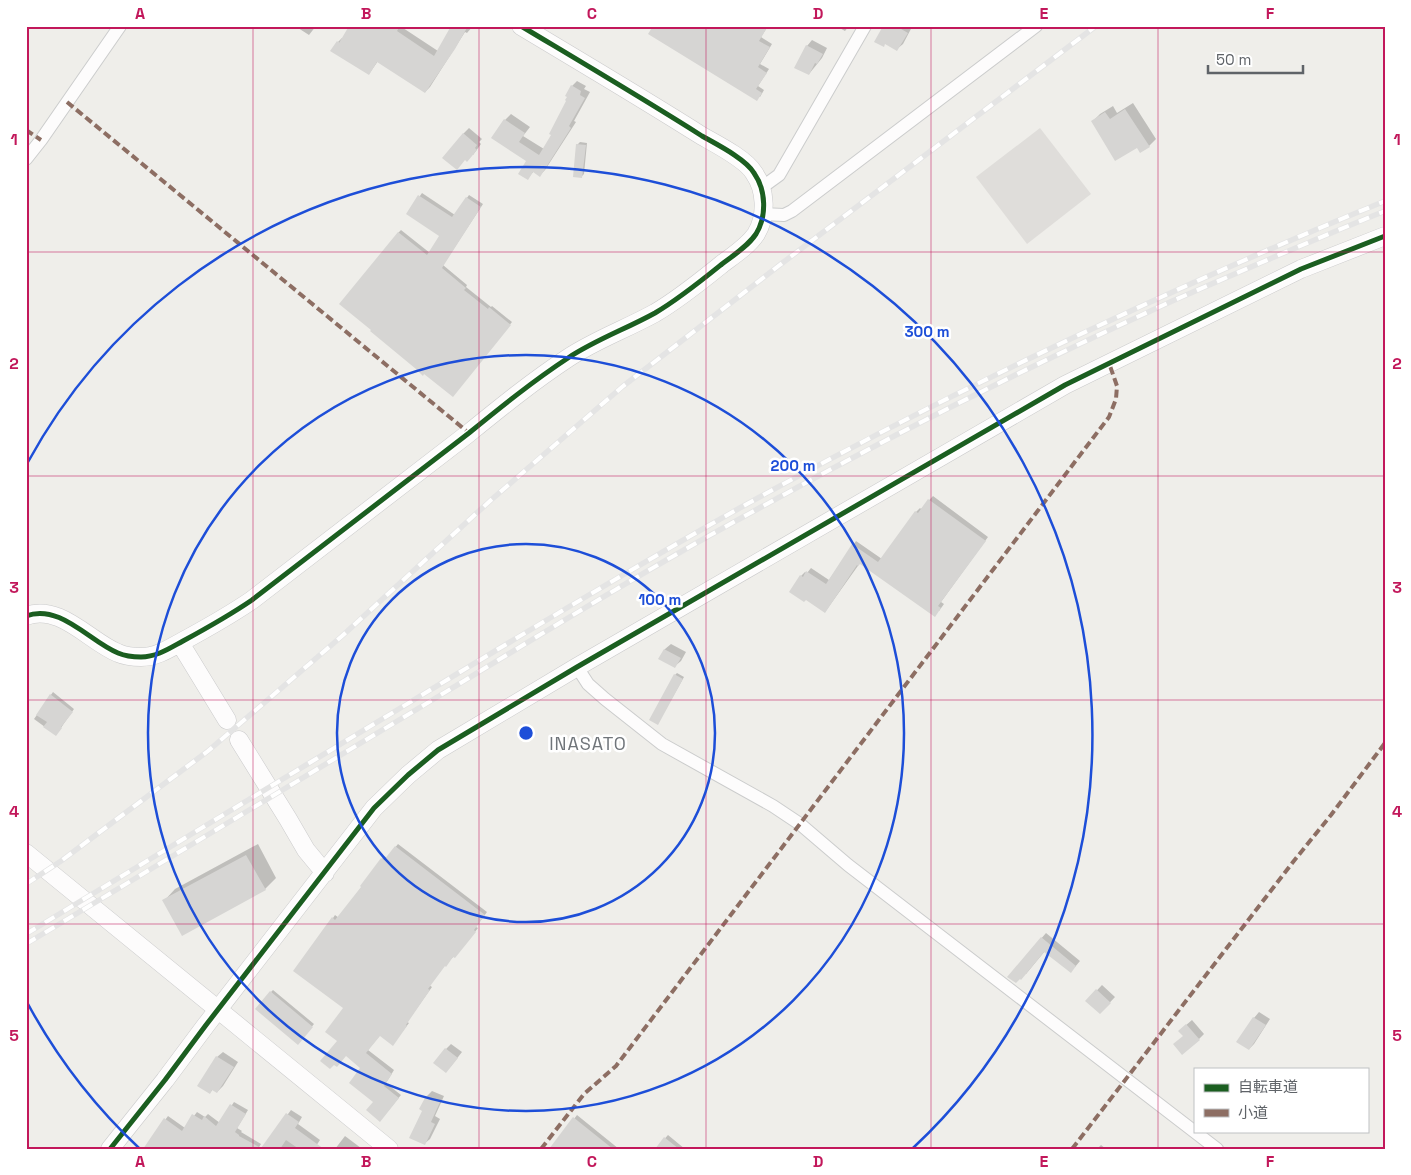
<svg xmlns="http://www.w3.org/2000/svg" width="1411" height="1175" viewBox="0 0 1411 1175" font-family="'Space Grotesk','Noto Sans JP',sans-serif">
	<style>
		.industrial { fill: #dfddda }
		.shadow { fill: #0003 }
		.building { fill: #d6d5d3 }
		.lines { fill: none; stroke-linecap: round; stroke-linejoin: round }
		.street-casing { stroke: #cbcccc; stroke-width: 14 }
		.secondary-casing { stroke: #cacacb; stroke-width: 19 }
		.street { stroke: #fdfcfc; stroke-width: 12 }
		.secondary { stroke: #fdfcfc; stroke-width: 18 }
		.rail-casing { stroke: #e4e4e4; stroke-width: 5.5 }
		.rail { stroke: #fff; stroke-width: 4; stroke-dasharray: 11; stroke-linecap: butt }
		.quiet { stroke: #8d6e63; stroke-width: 4; stroke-dasharray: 8 4; stroke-linecap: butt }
		.cycleway-casing { stroke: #fff; stroke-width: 8 }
		.cycleway { stroke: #1b5e20; stroke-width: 5 }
		.grid { fill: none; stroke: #c2185b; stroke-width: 1; stroke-opacity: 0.55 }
		.ring { fill: none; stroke: #1d4ed8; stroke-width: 2.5 }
		.labels { text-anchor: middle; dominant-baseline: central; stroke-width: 5; stroke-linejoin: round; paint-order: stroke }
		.quarter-label { font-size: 18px; letter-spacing: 1px; fill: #70757a; stroke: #fff }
		.centre { fill: #1d4ed8; stroke: #fff; stroke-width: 2.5 }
		.ring-label { font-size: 15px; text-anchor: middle; font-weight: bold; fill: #1d4ed8; stroke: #fff; stroke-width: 5; stroke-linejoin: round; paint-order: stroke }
		.neatline { fill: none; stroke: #c2185b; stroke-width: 2 }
		.grid-label { font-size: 16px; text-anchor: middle; font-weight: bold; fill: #c2185b }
	</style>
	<rect width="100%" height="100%" fill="#efeeea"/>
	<path class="industrial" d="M 1040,128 L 1091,194 L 1027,244 L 976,177 Z"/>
	<path class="shadow" d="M 295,26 L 316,26 L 309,35 Z
		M 351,26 L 400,26 L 438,51 L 452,26 L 473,26 L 467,33 L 465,32 L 430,87 L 425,92 L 378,61 L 369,74 L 338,42 L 342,38 L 343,38 Z
		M 654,26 L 768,26 L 761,37 L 772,44 L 760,64 L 769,69 L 758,86 L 764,90 L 760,97 Z
		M 836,26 L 849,26 L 845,31 Z
		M 884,26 L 911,26 L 912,27 L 903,44 L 897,49 Z
		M 812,40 L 827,48 L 822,58 L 809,74 L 807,46 Z
		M 577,81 L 586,86 L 584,89 L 590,92 L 574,121 L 576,122 L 545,170 L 540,175 L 534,171 L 528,178 L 528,161 L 493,137 L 505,120 L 511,114 L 530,127 L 523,136 L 544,149 L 552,135 L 568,101 L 572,86 Z
		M 1133,103 L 1156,139 L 1149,146 L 1138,146 L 1093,121 L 1100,114 L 1113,106 L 1117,113 Z
		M 469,128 L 482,139 L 479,142 L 481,144 L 473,155 L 463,134 Z
		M 580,142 L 587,143 L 584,174 L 581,177 L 577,145 Z
		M 422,193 L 455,215 L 469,195 L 483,204 L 443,265 L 467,285 L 466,287 L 491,307 L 492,306 L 512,322 L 455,393 L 398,233 L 401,230 L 430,253 L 441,236 L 408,213 Z
		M 933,496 L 988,537 L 941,602 L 944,604 L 939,611 L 860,563 L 825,612 L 801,576 L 805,572 L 807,573 L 811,568 L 829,580 L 856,541 L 882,559 L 916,512 L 920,508 L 921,509 Z
		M 671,644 L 686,652 L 681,661 L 675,666 L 660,658 L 665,649 Z
		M 677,673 L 684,677 L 658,723 L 675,675 Z
		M 53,692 L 74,709 L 56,735 L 34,719 Z
		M 258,844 L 276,878 L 265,889 L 164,901 L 175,889 Z
		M 398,844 L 487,912 L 476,927 L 478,928 L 457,954 L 454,956 L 445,965 L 429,985 L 432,987 L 407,1022 L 409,1023 L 395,1041 L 380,1035 L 368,1050 L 394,1070 L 386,1083 L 401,1095 L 383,1117 L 374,1102 L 362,1068 L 339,1040 L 344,1008 L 333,918 L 335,915 L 339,918 L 382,859 L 384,856 L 387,858 Z
		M 1046,933 L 1080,961 L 1075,967 L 1045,951 L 1026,974 L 1009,976 Z
		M 1102,985 L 1115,997 L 1100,1013 L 1087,1001 Z
		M 273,990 L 314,1024 L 298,1043 L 271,992 Z
		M 1259,1012 L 1270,1019 L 1254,1044 L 1249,1049 L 1254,1018 Z
		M 1192,1020 L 1204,1034 L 1199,1039 L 1184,1036 L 1185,1026 Z
		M 451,1044 L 462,1052 L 451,1066 L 446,1049 Z
		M 223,1052 L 238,1062 L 223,1086 L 217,1092 L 213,1089 L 210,1093 L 217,1057 Z
		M 432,1091 L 444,1096 L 435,1116 L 440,1119 L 430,1139 L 424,1144 L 424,1110 L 427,1096 Z
		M 234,1102 L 248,1110 L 237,1128 L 242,1131 L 241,1132 L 261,1144 L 258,1149 L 144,1149 L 168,1116 L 185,1128 L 197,1112 L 205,1117 L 208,1114 L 220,1123 Z
		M 291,1110 L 302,1117 L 298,1124 L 320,1140 L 314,1149 L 262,1149 Z
		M 577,1115 L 619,1149 L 552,1149 Z
		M 668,1135 L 685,1149 L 658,1149 L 659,1145 Z
		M 345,1136 L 361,1148 L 361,1149 L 335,1149 Z
		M 1101,1145 L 1106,1149 L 1097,1149 Z"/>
	<path class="building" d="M 349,26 L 400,26 L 397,31 L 434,56 L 451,26 L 468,26 L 455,49 L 425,93 L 377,62 L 369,75 L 330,51 L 337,41 L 339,43 Z
		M 653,26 L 768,26 L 759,41 L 770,47 L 758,67 L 767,73 L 756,89 L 762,93 L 757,101 L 648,34 Z
		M 883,26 L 896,26 L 908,33 L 897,51 L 885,44 L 884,47 L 874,42 Z
		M 806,45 L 823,54 L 817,64 L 815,63 L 809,75 L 794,68 Z
		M 571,85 L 581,91 L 580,95 L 585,98 L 569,126 L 571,128 L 540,177 L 533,172 L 528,180 L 518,174 L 526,161 L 491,138 L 504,119 L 525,133 L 519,142 L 539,155 L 551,135 L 549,134 L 566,101 L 565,100 L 567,97 L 565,96 Z
		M 1125,109 L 1150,147 L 1140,153 L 1137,148 L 1115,161 L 1091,121 L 1105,112 L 1110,119 Z
		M 463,133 L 477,145 L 475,148 L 477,150 L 467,162 L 465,160 L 457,170 L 442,158 Z
		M 576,144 L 586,145 L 582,178 L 573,177 Z
		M 418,195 L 452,217 L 466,197 L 481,207 L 442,268 L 466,288 L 464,290 L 488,309 L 489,307 L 511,325 L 453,397 L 424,374 L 423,376 L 416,369 L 370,331 L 371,330 L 339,304 L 398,232 L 427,255 L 439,236 L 406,214 Z
		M 928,499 L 986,541 L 938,606 L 941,608 L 935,617 L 860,564 L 858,566 L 857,565 L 825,613 L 806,600 L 804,602 L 789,592 L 800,575 L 803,577 L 806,571 L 826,584 L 852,544 L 878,562 L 915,511 L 918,513 Z
		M 664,649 L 681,658 L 675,668 L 658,659 Z
		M 674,674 L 683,679 L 658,725 L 649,720 Z
		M 50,694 L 73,712 L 61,727 L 62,728 L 56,736 L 43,727 L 47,722 L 36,715 Z
		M 395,846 L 485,915 L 474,930 L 476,932 L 455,958 L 453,957 L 446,967 L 445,966 L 428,989 L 430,990 L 406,1025 L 407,1026 L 393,1046 L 380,1036 L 366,1053 L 392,1074 L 384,1086 L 399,1098 L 380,1122 L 366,1110 L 373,1102 L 349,1083 L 360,1068 L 346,1056 L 337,1067 L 334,1065 L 330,1069 L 320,1061 L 337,1041 L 325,1032 L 343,1008 L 293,971 L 332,917 L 335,920 L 361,887 L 360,886 L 381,858 L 384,860 Z
		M 246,855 L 266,890 L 182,936 L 162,900 Z
		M 1041,937 L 1076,966 L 1071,973 L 1044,952 L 1021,980 L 1020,979 L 1016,983 L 1007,977 Z
		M 1096,989 L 1111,1003 L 1100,1014 L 1085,1001 Z
		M 270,991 L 313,1027 L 298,1045 L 255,1009 Z
		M 1253,1017 L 1266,1025 L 1249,1050 L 1236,1042 Z
		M 1186,1024 L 1200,1040 L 1182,1055 L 1173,1044 L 1183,1036 L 1178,1031 Z
		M 445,1048 L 458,1058 L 446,1073 L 433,1063 Z
		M 216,1056 L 234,1067 L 217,1093 L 212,1090 L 210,1094 L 197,1086 Z
		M 426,1096 L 440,1102 L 431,1122 L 435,1124 L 425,1145 L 409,1138 L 422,1111 L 419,1109 Z
		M 230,1104 L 246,1114 L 235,1132 L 239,1135 L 239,1136 L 261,1148 L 286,1113 L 299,1122 L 295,1128 L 324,1149 L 299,1149 L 286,1140 L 280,1149 L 143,1149 L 164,1118 L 182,1131 L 192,1114 L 202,1120 L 204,1116 L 216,1126 Z
		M 573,1117 L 613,1149 L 549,1149 Z
		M 664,1137 L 679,1149 L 655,1149 Z"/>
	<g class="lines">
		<defs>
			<path id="street" d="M 26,159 L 41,140 L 120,26
				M 761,188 L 779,175 L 865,26
				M 762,214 L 784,215 L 792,211 L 1036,26
				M 577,667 L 588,684 L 605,699 L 662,744 L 773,806 L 800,824 L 848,865 L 1217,1149"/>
			<path id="secondary" d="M 26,616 C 60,603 90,642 118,653 C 125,656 134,657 141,657 C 157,657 170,648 183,641 C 207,628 230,615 252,600 L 469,433 C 501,407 533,381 568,358 C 595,340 626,329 655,313 C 679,299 701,281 722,264 C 734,255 748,246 756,234 C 767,216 766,190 754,173 C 746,159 716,144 702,136 C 642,98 581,62 521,26
				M 180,643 L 227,720
				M 239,740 L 288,819 L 306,850 L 325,873
				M 26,853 L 389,1149
				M 110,1149 L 165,1080 L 206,1025 L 374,808 L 408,775 L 438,750 L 577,667 L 1065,385 L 1301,269 L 1385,236"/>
		</defs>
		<use href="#street" class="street-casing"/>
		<use href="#secondary" class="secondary-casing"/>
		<use href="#street" class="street"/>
		<use href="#secondary" class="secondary"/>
		<defs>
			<path id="rail" d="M 26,884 L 61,861 L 208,751 L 342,636 L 491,500 L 622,387 L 781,264 L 1096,26
				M 26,934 C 155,856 283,779 412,701 C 523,634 634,567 747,504 C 953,390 1167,290 1385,201
				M 26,944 C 164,861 301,779 439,696 C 543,633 647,569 754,511 C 890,436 1029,366 1170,302 C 1241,271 1313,240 1385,211"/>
		</defs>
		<use href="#rail" class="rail-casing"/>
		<use href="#rail" class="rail"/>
		<path class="quiet" d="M 67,102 L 469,433
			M 26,130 L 41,140
			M 541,1149 L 584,1094 L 616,1066 L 1109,417 L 1116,399 L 1117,386 L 1109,363
			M 1072,1149 L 1293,862 L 1331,815 L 1385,743"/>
		<defs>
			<path id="cycleway" d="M 26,616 C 60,603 90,642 118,653 C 125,656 134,657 141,657 C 157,657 170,648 183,641 C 207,628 230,615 252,600 L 469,433 C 501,407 533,381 568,358 C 595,340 626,329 655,313 C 679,299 701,281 722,264 C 734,255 748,246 756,234 C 767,216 766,190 754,173 C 746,159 716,144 702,136 C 642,98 581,62 521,26
				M 110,1149 L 165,1080 L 206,1025 L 374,808 L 408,775 L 438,750 L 577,667 L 1065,385 L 1301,269 L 1385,236"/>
		</defs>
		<use href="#cycleway" class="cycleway-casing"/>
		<use href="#cycleway" class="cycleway"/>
	</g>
	<path class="grid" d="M 253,26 L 253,1149M 479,26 L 479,1149M 706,26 L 706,1149M 931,26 L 931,1149M 1158,26 L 1158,1149M 26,252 L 1385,252M 26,476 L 1385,476M 26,700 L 1385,700M 26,924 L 1385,924"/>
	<g class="ring">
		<circle cx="526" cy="733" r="189"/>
		<circle cx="526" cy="733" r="378"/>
		<path d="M139 1148A567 567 0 0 1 28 1004M28 462A567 567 0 1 1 913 1148"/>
	</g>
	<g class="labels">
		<g class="quarter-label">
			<text x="588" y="743">INASATO</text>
		</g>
	</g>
	<circle cx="526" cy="733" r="8" class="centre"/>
	<g class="ring-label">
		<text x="927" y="337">300 m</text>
		<text x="793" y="471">200 m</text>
		<text x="660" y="605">100 m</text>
	</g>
	<rect width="1411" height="1175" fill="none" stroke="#ffffff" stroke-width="55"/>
	<rect x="1194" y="1068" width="175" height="65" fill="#ffffff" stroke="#bfc1c3"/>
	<rect x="1204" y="1084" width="25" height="8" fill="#1b5e20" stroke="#bfc1c3"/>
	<text x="1238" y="1092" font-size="15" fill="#5f6368">自転車道</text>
	<rect x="1204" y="1109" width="25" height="8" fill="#8d6e63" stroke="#bfc1c3"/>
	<text x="1238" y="1118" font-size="15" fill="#5f6368">小道</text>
	<path d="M1208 65v8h95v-8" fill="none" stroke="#5f6368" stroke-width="2.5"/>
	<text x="1216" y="65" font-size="15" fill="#5f6368" stroke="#ffffff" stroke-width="4" paint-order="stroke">50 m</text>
	<rect x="28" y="28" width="1356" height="1120" class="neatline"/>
	<g class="grid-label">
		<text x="140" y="19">A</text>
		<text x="366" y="19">B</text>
		<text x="592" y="19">C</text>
		<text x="818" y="19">D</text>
		<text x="1044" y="19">E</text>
		<text x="1270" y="19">F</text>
		<text x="14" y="145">1</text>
		<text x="1397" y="145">1</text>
		<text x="14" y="369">2</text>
		<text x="1397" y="369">2</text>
		<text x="14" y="593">3</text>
		<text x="1397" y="593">3</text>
		<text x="14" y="817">4</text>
		<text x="1397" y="817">4</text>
		<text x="14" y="1041">5</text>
		<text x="1397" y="1041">5</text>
		<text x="140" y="1167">A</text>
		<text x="366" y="1167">B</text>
		<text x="592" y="1167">C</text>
		<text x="818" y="1167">D</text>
		<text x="1044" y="1167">E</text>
		<text x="1270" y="1167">F</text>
	</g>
</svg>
